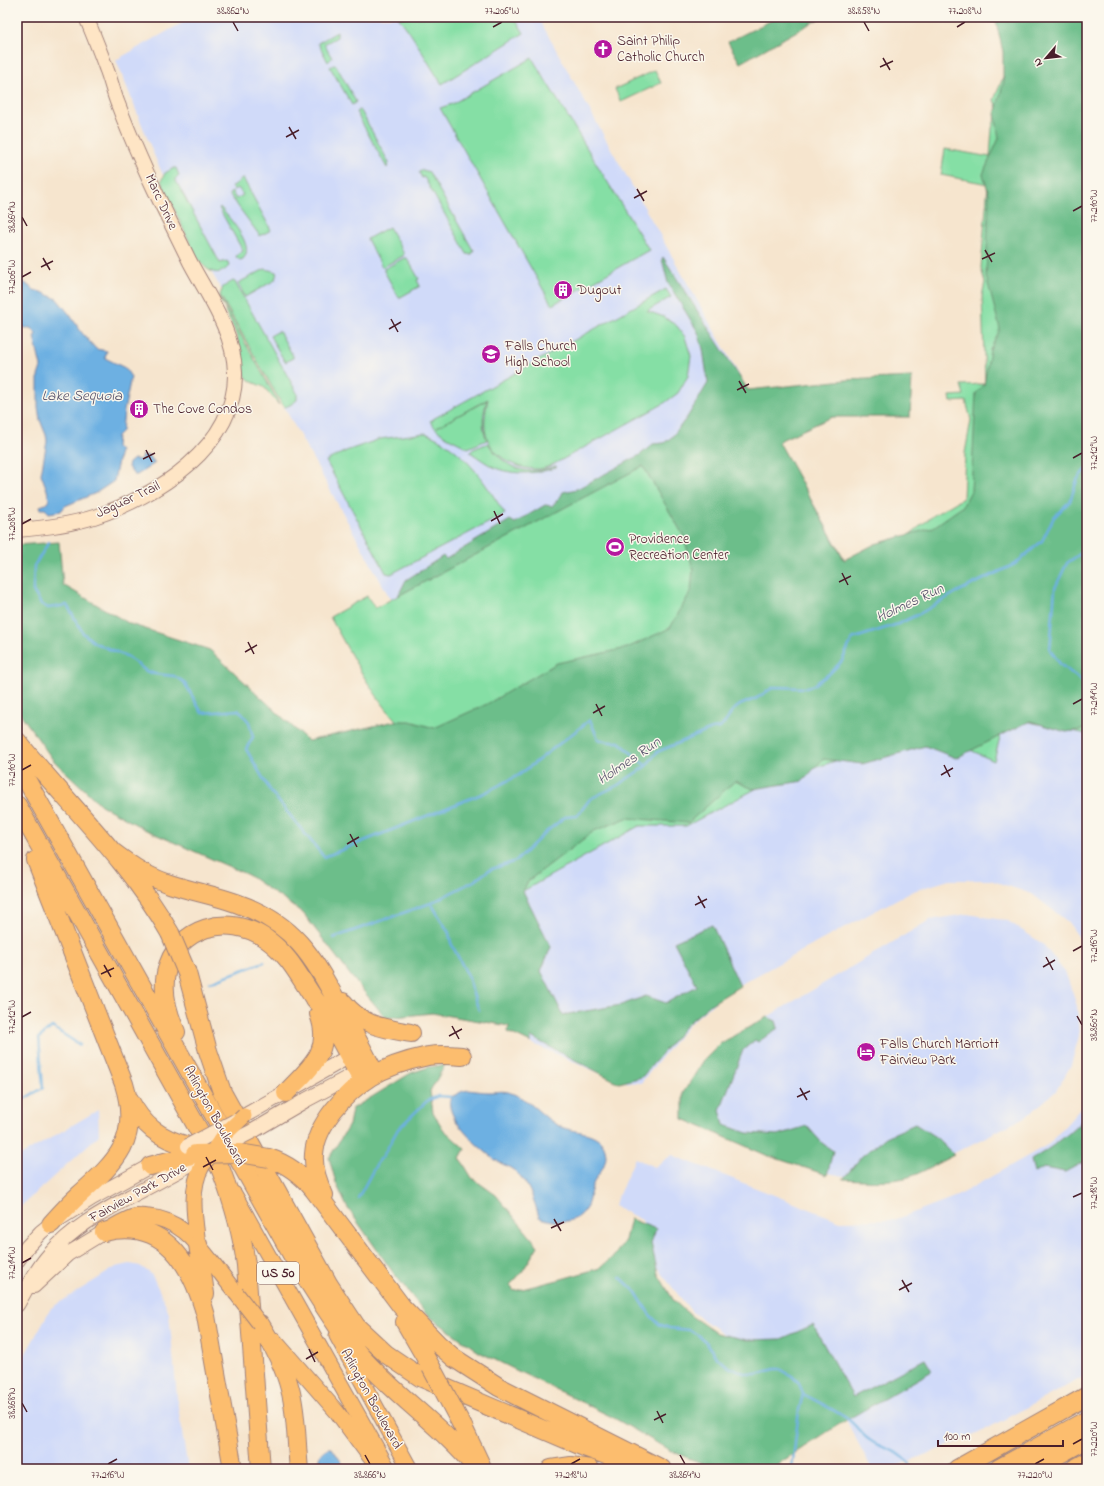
<svg xmlns="http://www.w3.org/2000/svg" width="1104" height="1486" viewBox="0 0 1104 1486" font-family="'Indie Flower',sans-serif">
	<style>
		.built { fill: #d0daf9 }
		.green { fill: #85dfa5; stroke: #687f68 }
		.forest { fill: #6cbe8a; stroke: #5b6e5a }
		.water { fill: #6db0e2; stroke: #5c6886 }
		.lines { fill: none; stroke-linecap: round; stroke-linejoin: round }
		.stream { stroke: #6db0e2; stroke-width: 2.5 }
		.secondary-casing { stroke: #a0827c; stroke-width: 16 }
		.primary-casing { stroke: #a0827c; stroke-width: 17 }
		.highway-casing { stroke: #a0827c; stroke-width: 20 }
		.secondary { stroke: #fee5c5; stroke-width: 14 }
		.primary { stroke: #fcbd6e; stroke-width: 15 }
		.highway { stroke: #fcbd6e; stroke-width: 18 }
		.secondary-bridge-casing { stroke: #a0827c; stroke-width: 16; stroke-linecap: butt }
		.primary-bridge-casing { stroke: #a0827c; stroke-width: 17; stroke-linecap: butt }
		.highway-bridge-casing { stroke: #a0827c; stroke-width: 20; stroke-linecap: butt }
		.secondary-bridge { stroke: #fee5c5; stroke-width: 14 }
		.primary-bridge { stroke: #fcbd6e; stroke-width: 15 }
		.highway-bridge { stroke: #fcbd6e; stroke-width: 18 }
		.ticks { fill: none; stroke: #4a1f2b; stroke-width: 1.5 }
		.labels { text-anchor: middle; dominant-baseline: central; stroke-width: 3; stroke-linejoin: round; paint-order: stroke }
		.shield { fill: #fbf7ec; stroke: #7f6065; stroke-width: 1 }
		.shield-label { font-size: 13px; font-weight: bold; fill: #4a1f2b }
		.poi-label { font-size: 14px; fill: #4a1f2b; stroke: #fbf7ec; text-anchor: start }
		.street-label { font-size: 14px; fill: #4a1f2b; stroke: #fbf7ec }
		.water-label { font-size: 15px; font-style: italic; fill: #56526b; stroke: #fbf7ec }
		.neatline { fill: none; stroke: #4a1f2b; stroke-width: 1.5 }
		.ticks-label { font-size: 10px; text-anchor: middle; fill: #4a1f2b }
	</style>
	<rect width="100%" height="100%" fill="#fbf7ec"/>
	<filter id="ink" filterUnits="userSpaceOnUse"><feTurbulence type="fractalNoise" baseFrequency=".025" numOctaves="2"/><feDisplacementMap in="SourceGraphic" scale="8" xChannelSelector="R" yChannelSelector="G"/><feConvolveMatrix kernelMatrix="1 2 1 2 8 2 1 2 1" color-interpolation-filters="sRGB"/></filter>
	<filter id="wash" filterUnits="userSpaceOnUse"><feTurbulence type="fractalNoise" baseFrequency=".012" numOctaves="4" result="noise"/><feDisplacementMap in="SourceGraphic" scale="16" xChannelSelector="R" yChannelSelector="G"/><feGaussianBlur stdDeviation="0.9" result="paint"/><feColorMatrix in="noise" values="0 0 0 0 0 0 0 0 0 0 0 0 0 0 0 0 0 1.4 0 .05"/><feComposite in="paint" operator="in"/></filter>
	<g filter="url(#wash)">
		<rect width="100%" height="100%" fill="#f6e5ce"/>
		<path class="built" d="M 193,17 L 538,17 L 605,138 L 757,406 L 391,600 L 226,302 L 228,301 L 209,268 L 175,202 L 154,155 L 116,60 Z
			M 1030,721 L 1087,729 L 1087,949 L 1068,922 L 1032,894 L 990,880 L 949,880 L 910,892 L 730,990 L 690,1023 L 641,1083 L 619,1082 L 531,1043 L 514,926 L 522,886 L 594,831 L 753,789 L 803,781 L 823,759 L 862,764 L 925,746 L 956,758 Z
			M 967,914 L 1008,921 L 1043,944 L 1066,974 L 1077,1006 L 1079,1036 L 1071,1065 L 1056,1091 L 1027,1116 L 909,1176 L 872,1181 L 822,1172 L 695,1120 L 737,1035 L 930,920 Z
			M 1087,1101 L 1087,1375 L 977,1434 L 889,1469 L 872,1469 L 845,1418 L 692,1312 L 657,1268 L 642,1220 L 614,1206 L 635,1158 L 654,1167 L 672,1155 L 840,1221 L 894,1220 L 957,1196 L 1049,1144 Z
			M 98,1110 L 99,1135 L 17,1210 L 17,1158 Z
			M 130,1264 L 140,1266 L 150,1273 L 153,1277 L 167,1307 L 169,1314 L 178,1407 L 188,1469 L 17,1469 L 17,1361 L 21,1362 L 51,1308 L 116,1267 Z"/>
		<path class="green" d="M 398,17 L 514,17 L 524,33 L 442,84 C 427,62 415,37 398,17 Z
			M 1087,17 L 1087,734 L 1005,717 L 994,761 L 936,734 L 850,756 L 763,785 L 686,826 L 639,826 L 523,891 L 411,736 C 375,702 354,660 330,617 L 367,596 L 375,608 L 603,486 L 758,406 L 855,578 L 934,515 L 963,498 L 965,453 L 971,420 L 966,401 L 951,402 L 950,396 L 964,395 L 961,385 L 985,384 L 982,296 L 985,282 L 981,268 L 988,184 L 941,175 L 945,149 L 990,157 L 992,128 L 998,110 L 994,100 L 1004,75 Z
			M 337,32 L 337,37 L 324,44 L 332,58 L 328,62 L 318,43 Z
			M 532,58 L 649,250 L 552,305 L 440,108 L 452,104 Z
			M 334,65 L 336,65 L 356,102 L 352,105 L 330,67 Z
			M 655,70 L 661,83 L 621,102 L 615,89 Z
			M 359,110 L 361,111 L 389,163 L 387,168 L 356,112 Z
			M 174,168 L 176,168 L 179,175 L 175,179 L 220,263 L 227,261 L 228,262 L 229,266 C 216,281 203,267 196,256 L 161,181 L 165,173 Z
			M 423,170 L 429,172 L 473,250 L 474,249 L 471,255 L 467,254 L 424,177 L 422,178 L 419,172 Z
			M 243,178 L 271,230 L 260,236 L 229,194 L 232,192 L 236,199 L 243,195 L 238,188 L 234,190 L 232,187 Z
			M 220,207 C 229,218 256,246 243,259 L 240,260 L 236,257 L 237,255 L 243,251 L 219,208 Z
			M 389,227 L 404,254 L 403,256 L 383,267 L 382,267 L 367,239 Z
			M 404,258 L 407,258 L 419,279 L 417,280 L 420,286 L 399,298 L 384,271 L 384,269 Z
			M 265,269 L 277,272 L 275,280 L 245,297 L 238,283 Z
			M 233,281 L 235,282 L 297,393 L 297,400 L 290,405 L 285,407 L 281,403 L 220,295 L 223,287 Z
			M 666,289 L 671,297 L 647,311 L 664,317 L 677,326 L 685,337 L 691,356 L 688,376 L 678,393 L 663,404 L 556,463 C 551,465 545,469 539,469 C 515,470 488,455 485,429 C 484,418 486,409 488,399 L 437,427 L 487,400 C 483,414 481,426 487,440 L 468,448 C 454,440 439,436 430,421 L 432,420 L 433,421 L 433,419 Z
			M 219,296 L 276,398 L 279,405 L 264,387 L 252,382 L 246,377 L 245,374 L 239,344 L 234,329 L 225,311 L 226,310 L 219,299 Z
			M 279,331 L 293,356 L 293,358 L 285,362 L 270,336 Z
			M 425,433 C 463,447 484,481 505,514 L 391,574 L 386,573 L 326,461 L 346,451 L 380,439 Z
			M 488,443 C 505,469 527,477 556,466 L 557,467 C 540,474 515,475 498,469 C 488,465 479,458 470,452 L 474,449 Z"/>
		<path class="forest" d="M 778,17 L 822,17 L 740,63 L 728,42 Z
			M 995,17 L 1087,17 L 1087,729 L 1066,732 L 1030,721 L 956,758 L 925,746 L 862,764 L 823,759 L 803,781 L 753,789 L 735,781 L 688,823 L 627,818 L 594,831 L 528,881 L 523,891 L 551,947 L 541,971 L 563,1015 L 621,1005 L 646,996 L 666,1003 L 697,986 L 674,942 L 712,925 L 740,986 L 711,1004 L 687,1024 L 642,1077 L 619,1083 L 531,1037 L 531,1043 L 508,1032 L 509,1026 L 432,1013 L 386,1018 L 351,976 L 303,913 L 248,875 L 146,830 L 101,805 L 53,760 L 17,709 L 17,545 L 59,542 L 63,585 L 130,624 L 210,650 L 308,741 L 395,721 L 410,721 L 434,728 L 487,704 L 557,663 L 627,648 L 670,628 L 691,591 L 693,568 L 683,535 L 643,466 L 398,596 L 406,580 L 443,556 L 446,559 L 510,520 L 515,523 L 545,505 L 552,506 L 561,496 L 563,492 L 577,489 L 640,455 L 653,444 L 664,443 L 672,437 L 688,416 L 708,383 L 703,349 L 698,332 L 668,283 L 662,259 L 663,257 L 748,390 L 846,380 L 912,377 L 910,417 L 832,417 L 783,439 L 779,442 L 844,560 L 875,544 L 932,528 L 962,507 L 971,491 L 976,393 L 984,385 L 990,350 L 1000,329 L 986,276 L 989,194 L 983,174 L 999,138 L 995,114 L 1004,81 L 1003,75 L 1003,52 Z
			M 767,1017 L 776,1021 L 778,1028 L 758,1042 L 755,1040 L 743,1050 L 720,1110 L 724,1125 L 747,1133 L 778,1135 L 807,1126 L 822,1143 L 833,1151 L 827,1175 L 766,1155 L 683,1119 L 683,1093 L 704,1060 L 721,1043 Z
			M 445,1065 L 430,1091 L 433,1112 L 443,1129 L 465,1149 L 460,1158 L 472,1178 L 496,1195 L 538,1246 L 522,1272 L 510,1285 L 514,1291 L 558,1280 L 600,1268 L 615,1255 L 625,1240 L 630,1219 L 656,1229 L 651,1243 L 658,1274 L 674,1301 L 691,1316 L 716,1333 L 747,1340 L 781,1339 L 813,1325 L 853,1397 L 925,1359 L 932,1371 L 838,1425 L 781,1462 L 773,1469 L 716,1469 L 671,1451 L 614,1418 L 479,1352 L 426,1314 L 392,1271 L 347,1207 L 336,1183 L 329,1158 L 349,1125 L 352,1109 L 411,1073 L 429,1067 Z
			M 1087,1115 L 1087,1160 L 1065,1172 L 1044,1168 L 1034,1173 L 1031,1160 C 1052,1147 1071,1134 1087,1115 Z
			M 915,1124 L 937,1138 L 954,1155 C 941,1161 927,1170 912,1176 C 891,1183 865,1180 843,1179 L 862,1156 L 886,1137 Z"/>
		<path class="water" d="M 17,277 L 34,290 L 44,293 L 57,299 L 70,315 L 82,333 L 96,349 L 107,351 L 105,358 L 125,368 L 131,377 L 124,411 L 122,431 L 117,436 L 116,447 L 120,451 L 114,481 L 96,493 L 65,506 L 61,511 L 49,513 L 45,509 L 41,509 L 40,506 L 46,504 L 49,500 L 47,490 L 41,474 L 47,441 L 46,435 L 40,420 L 38,407 L 38,376 L 41,367 L 34,337 L 36,334 L 32,328 L 25,328 L 17,322 Z
			M 142,455 L 149,456 L 155,463 L 137,475 L 134,475 L 128,467 L 129,463 L 134,459 L 139,460 L 141,459 Z
			M 469,1090 C 476,1091 483,1092 490,1092 C 498,1092 504,1090 511,1093 C 532,1100 542,1118 561,1127 C 576,1133 600,1131 605,1149 C 609,1163 600,1171 594,1182 C 590,1190 590,1198 587,1206 C 579,1225 555,1224 539,1217 C 534,1200 529,1183 515,1171 C 509,1166 500,1164 494,1159 C 480,1148 442,1116 451,1097 L 463,1091 Z
			M 328,1448 L 332,1448 L 346,1469 L 319,1469 C 318,1459 318,1453 328,1448 Z"/>
		<g class="lines">
			<path class="stream" d="M 49,542 L 34,566 L 33,591 L 41,604 L 48,608 L 67,605 L 83,633 L 95,643 L 128,657 L 146,671 L 155,674 L 174,676 L 184,682 L 202,713 L 239,710 L 249,722 L 253,737 L 246,749 L 271,792 L 324,857 L 484,793 L 519,775 L 590,720 L 598,739 L 608,742 L 619,742 L 646,766
				M 1087,549 L 1067,563 L 1055,588 L 1050,650 L 1061,665 L 1087,685
				M 431,903 L 449,933 L 451,943 L 469,978 L 471,988 L 479,1010
				M 333,938 L 431,903 L 474,881 L 489,870 L 516,861 L 546,832 L 565,817 L 577,816 L 590,799 L 618,785 L 646,766 L 657,752 L 712,729 L 720,728 L 727,720 L 732,711 L 740,705 L 757,698 L 774,687 L 806,688 L 814,685 L 830,673 L 842,661 L 852,639 L 898,624 L 921,613 L 957,592 L 1015,564 L 1042,541 L 1054,517 L 1070,501 L 1077,480 L 1084,471 L 1087,469
				M 210,982 L 264,962
				M 17,1103 L 43,1088 L 39,1038 L 52,1027 L 80,1045
				M 358,1198 L 377,1163 L 383,1156 L 398,1129 L 427,1101 L 438,1096 L 451,1097
				M 620,1277 L 635,1291 L 650,1315 L 659,1324 L 669,1328 L 689,1330 L 698,1335 L 706,1342 L 716,1357 L 729,1367 L 740,1372 L 750,1374 L 757,1374 L 775,1369 L 780,1369 L 792,1376 L 799,1383 L 803,1394 L 799,1410 L 792,1469
				M 803,1394 C 818,1402 835,1410 849,1420 C 857,1426 862,1436 871,1441 C 886,1451 897,1448 910,1464"/>
		</g>
	</g>
	<g filter="url(#ink)">
		<g class="lines">
			<defs>
				<path id="secondary" d="M 17,530 C 43,528 69,525 94,517 C 156,497 237,446 235,372 C 234,332 208,296 190,262 C 179,240 168,217 157,195 C 143,165 129,134 118,104 C 113,92 111,80 106,68 C 100,51 93,34 86,17
					M 244,1116 L 357,1052
					M 253,1131 L 306,1100 L 366,1068
					M 17,1261 L 27,1247 L 41,1232 L 51,1224 L 92,1198 L 159,1161
					M 34,1286 L 68,1254 L 104,1232
					M 17,1305 C 27,1288 36,1269 50,1254 C 72,1228 102,1212 131,1196 C 154,1184 176,1172 198,1160"/>
				<path id="primary" d="M 234,1194 L 388,1469
					M 108,1230 C 116,1225 125,1220 133,1217 C 138,1216 144,1216 149,1217 C 178,1219 195,1240 212,1262 C 220,1272 228,1283 236,1293
					M 198,1244 C 195,1220 189,1189 202,1166
					M 337,1336 L 410,1469
					M 274,1340 L 337,1412 L 379,1469"/>
				<path id="highway" d="M 17,741 C 69,805 129,861 170,933
					M 17,763 L 300,1269 C 321,1301 341,1336 367,1363 C 402,1400 445,1430 477,1469
					M 17,805 L 221,1170 C 233,1202 242,1232 246,1265 L 261,1469
					M 113,852 C 124,860 134,868 146,874 C 174,889 206,892 236,903 C 294,923 312,955 340,1007 C 350,1026 361,1046 371,1066
					M 36,860 L 124,1084 C 141,1139 117,1161 79,1195 C 69,1204 60,1214 51,1224
					M 187,973 L 208,1051 L 222,1092 L 329,1285 L 356,1326 L 386,1354 L 420,1377 L 584,1447 L 645,1469
					M 343,1002 C 362,1026 382,1028 411,1033
					M 176,1032 C 168,1014 162,992 166,973 C 176,926 229,913 265,938 C 290,956 297,973 313,997 C 316,1002 321,1006 324,1011 C 336,1031 347,1052 358,1073
					M 286,1093 C 310,1067 333,1052 319,1014
					M 129,1099 C 143,1126 159,1138 188,1146
					M 269,1158 C 288,1164 302,1175 314,1190 L 402,1307 L 438,1344 L 454,1358 L 499,1387 L 662,1469
					M 150,1166 L 195,1154
					M 324,1195 C 318,1183 313,1167 314,1154 C 316,1124 346,1092 370,1077 C 387,1067 409,1060 428,1056 C 439,1054 451,1055 462,1056
					M 104,1232 C 165,1217 192,1265 206,1316 L 233,1469
					M 198,1244 L 205,1294
					M 405,1322 L 431,1367
					M 260,1324 C 273,1345 284,1365 290,1389 C 297,1414 296,1443 299,1469
					M 463,1427 L 481,1465
					M 551,1469 L 571,1466 L 590,1469
					M 957,1469 L 1087,1396
					M 998,1469 L 1087,1420
					M 1033,1469 L 1087,1439
					M 1074,1469 L 1087,1462"/>
			</defs>
			<use href="#secondary" class="secondary-casing"/>
			<use href="#primary" class="primary-casing"/>
			<use href="#highway" class="highway-casing"/>
			<use href="#secondary" class="secondary"/>
			<use href="#primary" class="primary"/>
			<use href="#highway" class="highway"/>
			<defs>
				<path id="secondary-bridge" d="M 188,1146 L 235,1121
					M 212,1152 L 253,1131"/>
				<path id="primary-bridge" d="M 202,1166 L 226,1133 L 244,1116
					M 236,1293 L 260,1324"/>
				<path id="highway-bridge" d="M 170,933 L 187,973
					M 195,1154 L 239,1153 L 269,1158
					M 431,1367 L 463,1427"/>
			</defs>
			<use href="#secondary-bridge" class="secondary-bridge-casing"/>
			<use href="#primary-bridge" class="primary-bridge-casing"/>
			<use href="#highway-bridge" class="highway-bridge-casing"/>
			<use href="#secondary-bridge" class="secondary-bridge"/>
			<use href="#primary-bridge" class="primary-bridge"/>
			<use href="#highway-bridge" class="highway-bridge"/>
		</g>
	</g>
	<path class="ticks" d="M 233,22 L 238,31M 864,22 L 869,31M 493,27 L 502,22M 957,27 L 965,22M 883,58 L 890,70M 880,67 L 893,61M 289,127 L 296,139M 286,137 L 299,130M 637,189 L 644,201M 634,198 L 647,191M 1073,211 L 1082,206M 22,217 L 27,226M 985,250 L 992,262M 43,258 L 50,270M 982,259 L 995,253M 41,267 L 53,261M 22,277 L 31,272M 391,319 L 398,332M 389,329 L 401,322M 739,381 L 746,393M 737,390 L 749,384M 146,450 L 152,462M 1073,458 L 1082,453M 143,459 L 155,453M 494,511 L 500,524M 491,521 L 503,514M 22,524 L 31,519M 842,573 L 848,585M 839,582 L 851,576M 248,642 L 254,654M 245,652 L 257,645M 596,704 L 602,716M 1073,704 L 1082,699M 593,713 L 605,706M 944,765 L 950,777M 22,770 L 31,765M 941,775 L 953,768M 350,834 L 357,847M 347,844 L 359,837M 698,896 L 705,908M 695,905 L 707,899M 1073,951 L 1082,946M 1046,957 L 1053,970M 104,965 L 111,977M 1043,967 L 1055,960M 101,974 L 114,968M 1077,1016 L 1082,1025M 22,1017 L 31,1012M 452,1026 L 459,1039M 449,1036 L 462,1029M 800,1088 L 807,1100M 797,1097 L 810,1091M 206,1157 L 213,1170M 203,1167 L 216,1160M 1073,1197 L 1082,1193M 554,1219 L 561,1231M 551,1228 L 564,1222M 22,1263 L 31,1258M 902,1280 L 909,1292M 899,1290 L 912,1283M 309,1349 L 315,1362M 306,1359 L 318,1352M 22,1403 L 27,1412M 657,1411 L 663,1423M 654,1420 L 666,1414M 1073,1444 L 1082,1439M 365,1455 L 370,1464M 680,1455 L 685,1464M 108,1464 L 117,1459M 571,1464 L 580,1459M 1035,1464 L 1044,1459"/>
	<defs>
		<symbol id="church-disc" viewBox="-11 -11 22 22"><circle r="9.5" fill="#b5179e" stroke="#fbf7ec"/><path d="M-1.2-6h2.4v3.5h3.3v2.4h-3.3V6h-2.4V-.1h-3.3v-2.4h3.3Z" fill="#fff"/></symbol>
		<symbol id="building-disc" viewBox="-11 -11 22 22"><circle r="9.5" fill="#b5179e" stroke="#fbf7ec"/><path d="M-4-6H4V6H1V3H-1V6H-4ZM-2.5-4.3h1.7v1.8h-1.7ZM.8-4.3h1.7v1.8H.8ZM-2.5-1h1.7V.8h-1.7ZM.8-1h1.7V.8H.8Z" fill="#fff"/></symbol>
		<symbol id="school-disc" viewBox="-11 -11 22 22"><circle r="9.5" fill="#b5179e" stroke="#fbf7ec"/><path d="M0-5L7-2L0 1L-7-2ZM-4 1L0 2.5L4 1V4Q0 6-4 4Z" fill="#fff"/></symbol>
		<symbol id="stadium-disc" viewBox="-11 -11 22 22"><circle r="9.5" fill="#b5179e" stroke="#fbf7ec"/><path d="M0-5a6.5 5 0 1 0 0 10a6.5 5 0 1 0 0-10ZM-3.5-1.8h7v3.6h-7Z" fill="#fff"/></symbol>
		<symbol id="hotel-disc" viewBox="-11 -11 22 22"><circle r="9.5" fill="#b5179e" stroke="#fbf7ec"/><path d="M-6-4.5h1.5V1H6V5H4.5V3h-9V5H-6ZM-4 0a1.8 1.8 0 1 1 3.6 0ZM.5 0V-2.5h3Q6-2.5 6 0Z" fill="#fff"/></symbol>
	</defs>
	<g fill-rule="evenodd">
		<use href="#church-disc" x="592" y="38" width="22" height="22"/>
		<use href="#building-disc" x="552" y="279" width="22" height="22"/>
		<use href="#school-disc" x="480" y="343" width="22" height="22"/>
		<use href="#building-disc" x="128" y="398" width="22" height="22"/>
		<use href="#stadium-disc" x="604" y="536" width="22" height="22"/>
		<use href="#hotel-disc" x="855" y="1041" width="22" height="22"/>
	</g>
	<g class="labels">
		<rect class="shield" x="257" y="1262" width="42" height="22" rx="3"/>
		<g class="shield-label">
			<text x="278" y="1273">US 50</text>
		</g>
		<g class="poi-label">
			<text x="617" y="41">Saint Philip<tspan x="617" dy="16">Catholic Church</tspan></text>
			<text x="577" y="290">Dugout</text>
			<text x="505" y="346">Falls Church<tspan x="505" dy="16">High School</tspan></text>
			<text x="153" y="409">The Cove Condos</text>
			<text x="629" y="539">Providence<tspan x="629" dy="16">Recreation Center</tspan></text>
			<text x="880" y="1044">Falls Church Marriott<tspan x="880" dy="16">Fairview Park</tspan></text>
		</g>
		<g class="street-label">
			<text transform="translate(161 202) rotate(65)">Marc Drive</text>
			<text transform="translate(128 500) rotate(-25)">Jaguar Trail</text>
			<text transform="translate(214 1116) rotate(61)">Arlington Boulevard</text>
			<text transform="translate(138 1193) rotate(-29)">Fairview Park Drive</text>
			<text transform="translate(371 1399) rotate(61)">Arlington Boulevard</text>
		</g>
		<g class="water-label">
			<text x="82" y="396">Lake Sequoia</text>
			<text transform="translate(910 603) rotate(-25)">Holmes Run</text>
			<text transform="translate(629 761) rotate(-34)">Holmes Run</text>
		</g>
	</g>
	<rect width="1104" height="1486" fill="none" stroke="#fbf7ec" stroke-width="44"/>
	<g transform="translate(1046 58) rotate(242)" stroke="#fbf7ec" stroke-width="3" paint-order="stroke">
	<path d="M0-3L7 15L0 10L-7 15Z" fill="#4a1f2b"/>
	<text y="-6" font-size="11" font-weight="bold" text-anchor="middle" fill="#4a1f2b">N</text>
	</g>
	<path d="M938 1440v6h125v-6" fill="none" stroke="#4a1f2b" stroke-width="2"/>
	<text x="944" y="1440" font-size="12" fill="#4a1f2b" stroke="#fbf7ec" stroke-width="3" paint-order="stroke">100 m</text>
	<rect x="22" y="22" width="1060" height="1442" class="neatline"/>
	<g class="ticks-label">
		<text x="233" y="14">38.862°N</text>
		<text x="502" y="14">77.206°W</text>
		<text x="864" y="14">38.858°N</text>
		<text x="965" y="14">77.208°W</text>
		<text transform="translate(1093 206) rotate(-90)" y="4">77.210°W</text>
		<text transform="translate(11 217) rotate(-90)" y="4">38.864°N</text>
		<text transform="translate(11 277) rotate(-90)" y="4">77.206°W</text>
		<text transform="translate(1093 453) rotate(-90)" y="4">77.212°W</text>
		<text transform="translate(11 524) rotate(-90)" y="4">77.208°W</text>
		<text transform="translate(1093 699) rotate(-90)" y="4">77.214°W</text>
		<text transform="translate(11 770) rotate(-90)" y="4">77.210°W</text>
		<text transform="translate(1093 946) rotate(-90)" y="4">77.216°W</text>
		<text transform="translate(11 1017) rotate(-90)" y="4">77.212°W</text>
		<text transform="translate(1093 1025) rotate(-90)" y="4">38.860°N</text>
		<text transform="translate(1093 1193) rotate(-90)" y="4">77.218°W</text>
		<text transform="translate(11 1263) rotate(-90)" y="4">77.214°W</text>
		<text transform="translate(11 1403) rotate(-90)" y="4">38.868°N</text>
		<text transform="translate(1093 1439) rotate(-90)" y="4">77.220°W</text>
		<text x="108" y="1478">77.216°W</text>
		<text x="370" y="1478">38.866°N</text>
		<text x="571" y="1478">77.218°W</text>
		<text x="685" y="1478">38.864°N</text>
		<text x="1035" y="1478">77.220°W</text>
	</g>
</svg>
